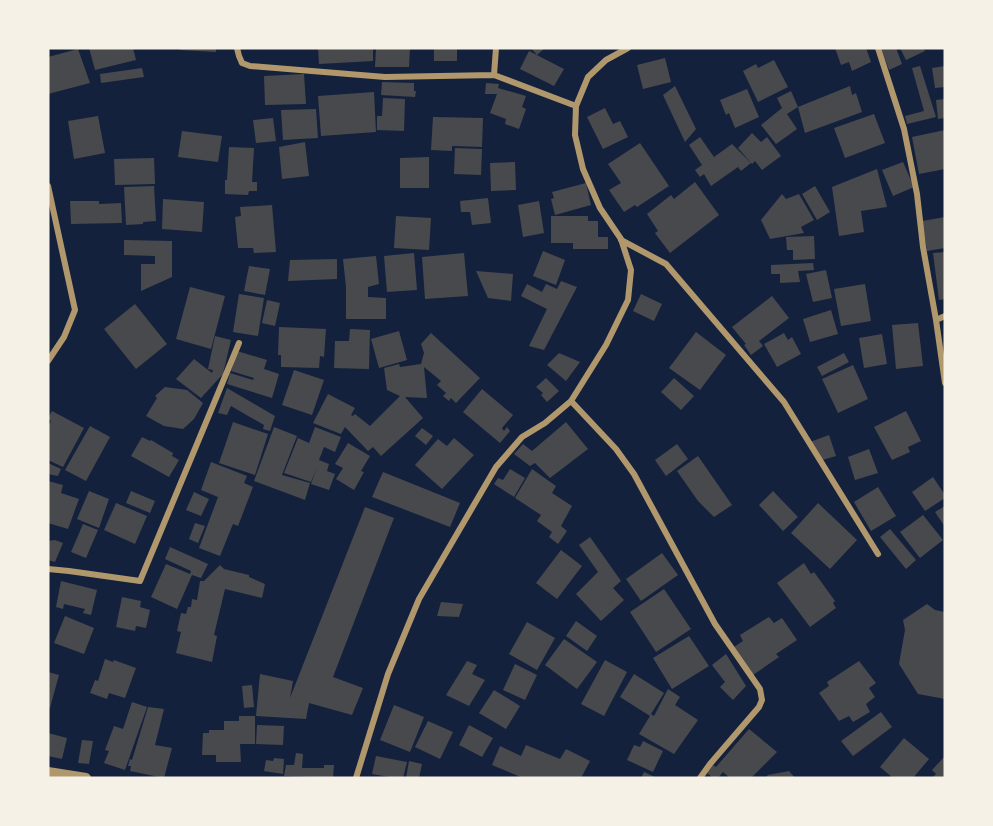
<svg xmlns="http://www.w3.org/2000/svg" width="993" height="826" viewBox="0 0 993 826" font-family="Georgia,serif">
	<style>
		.building { fill: #48494c }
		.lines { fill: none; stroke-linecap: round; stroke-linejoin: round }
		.minor { stroke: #b1986c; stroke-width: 6 }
		.tertiary { stroke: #b1986c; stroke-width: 10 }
	</style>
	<rect width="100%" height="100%" fill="#14213d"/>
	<path class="building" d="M 89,48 L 133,48 L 136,60 L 95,70 Z
		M 180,48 L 216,48 L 216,52 L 180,50 Z
		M 318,48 L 373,48 L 373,61 L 319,64 Z
		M 376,48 L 410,48 L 409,67 L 375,67 Z
		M 434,48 L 457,48 L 457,61 L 434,61 Z
		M 531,48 L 545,48 L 537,55 Z
		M 835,48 L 866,48 L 871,62 L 852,71 L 849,62 L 841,65 Z
		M 881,48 L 896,48 L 902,64 L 889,70 Z
		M 900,48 L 923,48 L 925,51 L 906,60 Z
		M 78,49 L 90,83 L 48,94 L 48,57 Z
		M 529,51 L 564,69 L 554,86 L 520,69 Z
		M 665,58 L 671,82 L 643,89 L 637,65 Z
		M 774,60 L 788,87 L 758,102 L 743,71 L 756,64 L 758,68 Z
		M 920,66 L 936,117 L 907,124 L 905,116 L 924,111 L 912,68 Z
		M 945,66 L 945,87 L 935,88 L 932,68 Z
		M 142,68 L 144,77 L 101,83 L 100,74 Z
		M 304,74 L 306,104 L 265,105 L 264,76 Z
		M 382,82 L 414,83 L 414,91 L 416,91 L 415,97 L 381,95 Z
		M 486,83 L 499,84 L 498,88 L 526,96 L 522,107 L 526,109 L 519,129 L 505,124 L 506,119 L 490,113 L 497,94 L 485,94 Z
		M 675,86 L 696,129 L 685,142 L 663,95 Z
		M 850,86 L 852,95 L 856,93 L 862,112 L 805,133 L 798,107 Z
		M 747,89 L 759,117 L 735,128 L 729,113 L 726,115 L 720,100 Z
		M 791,91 L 798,107 L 787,114 L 797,129 L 776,144 L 761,125 L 782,108 L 777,98 Z
		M 374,92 L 376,132 L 321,136 L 318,96 Z
		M 383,98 L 405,99 L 404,131 L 377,130 L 377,116 L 382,116 Z
		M 945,99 L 945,118 L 938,119 L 936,100 Z
		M 605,108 L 613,124 L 620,121 L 628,137 L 603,149 L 587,117 Z
		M 316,109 L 318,138 L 283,140 L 281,110 Z
		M 874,114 L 885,143 L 845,158 L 834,128 Z
		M 98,116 L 105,153 L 74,159 L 68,121 Z
		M 433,117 L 483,118 L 482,147 L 452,146 L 452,151 L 431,150 Z
		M 273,118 L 276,141 L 256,143 L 253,120 Z
		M 945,130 L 945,169 L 919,174 L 912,137 Z
		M 182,131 L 222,136 L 218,162 L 178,157 Z
		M 752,133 L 761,142 L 767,137 L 781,156 L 762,170 L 755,161 L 752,164 L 738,148 Z
		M 700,137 L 714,157 L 732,144 L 751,163 L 741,171 L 738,167 L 711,186 L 704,174 L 700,177 L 695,170 L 702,165 L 689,145 Z
		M 305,142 L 309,176 L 282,179 L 279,147 Z
		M 640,143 L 669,186 L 637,207 L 635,205 L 624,212 L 609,190 L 621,183 L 608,164 Z
		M 229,147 L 254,148 L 252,182 L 257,182 L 257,191 L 249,191 L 248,195 L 225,194 L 225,180 L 227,180 Z
		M 455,148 L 482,149 L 481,175 L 454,174 Z
		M 429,157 L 429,188 L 400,188 L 400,158 Z
		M 154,158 L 155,184 L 115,185 L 114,159 Z
		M 515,162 L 516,190 L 491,191 L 490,163 Z
		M 903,162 L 914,187 L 893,196 L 882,170 Z
		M 877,169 L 887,207 L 861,211 L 864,232 L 839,236 L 832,187 Z
		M 695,182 L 719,215 L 670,253 L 655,233 L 658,231 L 647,214 L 671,195 L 674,199 Z
		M 586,183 L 591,205 L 555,215 L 551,199 L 554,198 L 552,192 Z
		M 154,186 L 156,221 L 143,222 L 143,224 L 126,225 L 124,187 Z
		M 815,186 L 830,212 L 817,220 L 802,194 Z
		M 782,194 L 786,199 L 799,194 L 814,220 L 801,227 L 804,233 L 770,239 L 761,220 Z
		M 488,198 L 491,223 L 472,225 L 470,212 L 461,212 L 460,201 Z
		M 163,199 L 204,202 L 202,232 L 162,229 Z
		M 70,201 L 99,201 L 99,204 L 121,203 L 122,223 L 71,224 Z
		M 539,201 L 544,233 L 523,237 L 518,205 Z
		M 272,205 L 276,252 L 254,253 L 253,248 L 238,248 L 235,217 L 241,216 L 240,207 Z
		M 396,216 L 431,218 L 429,250 L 394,248 Z
		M 551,216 L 588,216 L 588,221 L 598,221 L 598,237 L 608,237 L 608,249 L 573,249 L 573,243 L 551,243 Z
		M 945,217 L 945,248 L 927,251 L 922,221 Z
		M 814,236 L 815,259 L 793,260 L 793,250 L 787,250 L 786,237 Z
		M 124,240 L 172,241 L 172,277 L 141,291 L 141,264 L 155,264 L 155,256 L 124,255 Z
		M 543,251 L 565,260 L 556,285 L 533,276 Z
		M 945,252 L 945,299 L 939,300 L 933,253 Z
		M 414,253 L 417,290 L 387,292 L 384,256 Z
		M 464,253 L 468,296 L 425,299 L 422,257 Z
		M 376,256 L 379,284 L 368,287 L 368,297 L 386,298 L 386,319 L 346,319 L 346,287 L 343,259 Z
		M 337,259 L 337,279 L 288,281 L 290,260 Z
		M 813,263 L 814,270 L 798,271 L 800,282 L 780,283 L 780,274 L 771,274 L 771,265 Z
		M 249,266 L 270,269 L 265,295 L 244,291 Z
		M 826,270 L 832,298 L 813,302 L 806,274 Z
		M 476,271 L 513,274 L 511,301 L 488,298 Z
		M 561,281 L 577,287 L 544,350 L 529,346 L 547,309 L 521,296 L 527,284 L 542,292 L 546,284 L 557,289 Z
		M 865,284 L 871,321 L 841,326 L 834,289 Z
		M 190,287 L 225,296 L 211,349 L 176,339 Z
		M 239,294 L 264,298 L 258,336 L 233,332 Z
		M 641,294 L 662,304 L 654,321 L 633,311 Z
		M 772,296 L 789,318 L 759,341 L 763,346 L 751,355 L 744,345 L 746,344 L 732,327 Z
		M 267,300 L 280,303 L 275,326 L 262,323 Z
		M 135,304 L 167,344 L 136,369 L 104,329 Z
		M 831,310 L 838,334 L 810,342 L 803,319 Z
		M 918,323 L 923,366 L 896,369 L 892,325 Z
		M 279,327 L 326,329 L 324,357 L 320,356 L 319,368 L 281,367 L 281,355 L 278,355 Z
		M 350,329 L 370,330 L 369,369 L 334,368 L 335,341 L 349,341 Z
		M 399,331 L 407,360 L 379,368 L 371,339 Z
		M 696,332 L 726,355 L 700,390 L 669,368 Z
		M 431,333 L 480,378 L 456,403 L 451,398 L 449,401 L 443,396 L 446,393 L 437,385 L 441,381 L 424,367 L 427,398 L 405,397 L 423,418 L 381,456 L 373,447 L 368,451 L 345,427 L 341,434 L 313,423 L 328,394 L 355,408 L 351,415 L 353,416 L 355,414 L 370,426 L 400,396 L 387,390 L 384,368 L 399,364 L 400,367 L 421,364 L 424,353 L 421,344 Z
		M 784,333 L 788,340 L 792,337 L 801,354 L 777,367 L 764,344 Z
		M 882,334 L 887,364 L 864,368 L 859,338 Z
		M 215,336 L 231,340 L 223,374 L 201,398 L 176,379 L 194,359 L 212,373 L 213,370 L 208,369 Z
		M 237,351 L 267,360 L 264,369 L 279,374 L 272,398 L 227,384 L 230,373 L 253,380 L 254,378 L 231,371 Z
		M 559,353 L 580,362 L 566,381 L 547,365 Z
		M 844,353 L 849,362 L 822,376 L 817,367 Z
		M 853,365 L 868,399 L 838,413 L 822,379 Z
		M 294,370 L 324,380 L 312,415 L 282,405 Z
		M 546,378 L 559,391 L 547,402 L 541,395 L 543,393 L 536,387 Z
		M 674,378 L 694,396 L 681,410 L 661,392 Z
		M 165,387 L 187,390 L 203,403 L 194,419 L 183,429 L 164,426 L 146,416 L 157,398 L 155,396 Z
		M 227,388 L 275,416 L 270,431 L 263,429 L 264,425 L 231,406 L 227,415 L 218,413 Z
		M 482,389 L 513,415 L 502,428 L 504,431 L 507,427 L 510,431 L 500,443 L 463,412 Z
		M 52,411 L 84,428 L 63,467 L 48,460 L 48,427 L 51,421 L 48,418 Z
		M 906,411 L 921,441 L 908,447 L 910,452 L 892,460 L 874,427 Z
		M 233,422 L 268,434 L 255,475 L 219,463 Z
		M 566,422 L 588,449 L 550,478 L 535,463 L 530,466 L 514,454 L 523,444 L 532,451 Z
		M 90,426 L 110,437 L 86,481 L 65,470 Z
		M 274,427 L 297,436 L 282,475 L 310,483 L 305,500 L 254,481 Z
		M 315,427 L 341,437 L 335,452 L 324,447 L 319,460 L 329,464 L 327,471 L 335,474 L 329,490 L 311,484 L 317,467 L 311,482 L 284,473 L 298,438 L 309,443 Z
		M 422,428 L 433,436 L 426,445 L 415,436 Z
		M 829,435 L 836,456 L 819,461 L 810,442 Z
		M 142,437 L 150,441 L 151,440 L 173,453 L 172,456 L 179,460 L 169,477 L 131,456 Z
		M 454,438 L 474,455 L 442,489 L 415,465 L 438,439 L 447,446 Z
		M 348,443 L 370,456 L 361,471 L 364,472 L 354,490 L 336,479 L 343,468 L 335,464 Z
		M 677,444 L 688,459 L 666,476 L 655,460 Z
		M 869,449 L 878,473 L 855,480 L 848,457 Z
		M 698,456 L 732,505 L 714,517 L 698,501 L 677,471 Z
		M 211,462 L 247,476 L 244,483 L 253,487 L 238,526 L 233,524 L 220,556 L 199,548 L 218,497 L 201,490 Z
		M 48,463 L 61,469 L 58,476 L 48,474 Z
		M 510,469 L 525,478 L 514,497 L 494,484 L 498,478 L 503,480 Z
		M 532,469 L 556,486 L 552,493 L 572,506 L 561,526 L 567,531 L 558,544 L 549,537 L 552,532 L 537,521 L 541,515 L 515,498 Z
		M 383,472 L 460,503 L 450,527 L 372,497 Z
		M 933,477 L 945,495 L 945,498 L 925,511 L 912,492 Z
		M 48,481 L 63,485 L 61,493 L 79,499 L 68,529 L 48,523 Z
		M 878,487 L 896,516 L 871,531 L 854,502 Z
		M 89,491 L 109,499 L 99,528 L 77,519 Z
		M 131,491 L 155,501 L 150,513 L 126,503 Z
		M 773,491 L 798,517 L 783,531 L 759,505 Z
		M 194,492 L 209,499 L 201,516 L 186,510 Z
		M 116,503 L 147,516 L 135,544 L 104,530 Z
		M 818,503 L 857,540 L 830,569 L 791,533 Z
		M 945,506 L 945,527 L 935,512 Z
		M 365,507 L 394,518 L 333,677 L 363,688 L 352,715 L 309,703 L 306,719 L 256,716 L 260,674 L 293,681 L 290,698 Z
		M 923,515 L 943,540 L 920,558 L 900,532 Z
		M 195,523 L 205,526 L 198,543 L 189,539 Z
		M 83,524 L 98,530 L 86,558 L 71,552 Z
		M 890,529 L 916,560 L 906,569 L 880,537 Z
		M 590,537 L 621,581 L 613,588 L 624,600 L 601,621 L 576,594 L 598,572 L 579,545 Z
		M 55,540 L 63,543 L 55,562 L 48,560 L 48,541 Z
		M 170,547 L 208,564 L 201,578 L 192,575 L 177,609 L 151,597 L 166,564 L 190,574 L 191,571 L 165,559 Z
		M 561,550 L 582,566 L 557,599 L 536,583 Z
		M 662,553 L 678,575 L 641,601 L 626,579 Z
		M 804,563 L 811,574 L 814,572 L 835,601 L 833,603 L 836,608 L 810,627 L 777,583 Z
		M 220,565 L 224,569 L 249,575 L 249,577 L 265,584 L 262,598 L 225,589 L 214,635 L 217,636 L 212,662 L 176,653 L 181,632 L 177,631 L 181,613 L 186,614 L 188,607 L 191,607 L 192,599 L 197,600 L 200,581 L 204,581 Z
		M 61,581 L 97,590 L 91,615 L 83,613 L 85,609 L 64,604 L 63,609 L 56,607 Z
		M 664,589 L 691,629 L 656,652 L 630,612 Z
		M 122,597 L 141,601 L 140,607 L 150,610 L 146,628 L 136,626 L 135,631 L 116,627 Z
		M 441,602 L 463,604 L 459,617 L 437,616 Z
		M 927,604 L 935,610 L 945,612 L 945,699 L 918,694 L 899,664 L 905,630 L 903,620 Z
		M 65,616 L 94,628 L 84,654 L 54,643 Z
		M 769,617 L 774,623 L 782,618 L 797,640 L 776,654 L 779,657 L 753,675 L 734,647 L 743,641 L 740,635 Z
		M 576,621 L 597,636 L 587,651 L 566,636 Z
		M 527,622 L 555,638 L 537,670 L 509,654 Z
		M 689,636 L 709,666 L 672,689 L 653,658 Z
		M 564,639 L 597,662 L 577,689 L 545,665 Z
		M 726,654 L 746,686 L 733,700 L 720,687 L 725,682 L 712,665 Z
		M 105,659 L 113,662 L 114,660 L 136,668 L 125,698 L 109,693 L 107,699 L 90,693 L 95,680 L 98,681 Z
		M 605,660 L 627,672 L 604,716 L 581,704 Z
		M 467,661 L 477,665 L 472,674 L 485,680 L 469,706 L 446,695 Z
		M 859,661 L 876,683 L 869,688 L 875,697 L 866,704 L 870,712 L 853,722 L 849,716 L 839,721 L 819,693 L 829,686 L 827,682 Z
		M 515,664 L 537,675 L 525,700 L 503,690 Z
		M 48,672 L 59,675 L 50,708 L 48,707 Z
		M 634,674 L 664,693 L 651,714 L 654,716 L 668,689 L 680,697 L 675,705 L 698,720 L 674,754 L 639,734 L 650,716 L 620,697 Z
		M 252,685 L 254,707 L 244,708 L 242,686 Z
		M 494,690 L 520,706 L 506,729 L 479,713 Z
		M 132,702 L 147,707 L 125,770 L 104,763 L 109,751 L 105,750 L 114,726 L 123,729 Z
		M 394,705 L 424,717 L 410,752 L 380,740 Z
		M 148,707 L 164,709 L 155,745 L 172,748 L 164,778 L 130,771 L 131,766 L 128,766 L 130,759 L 132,760 Z
		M 881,712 L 892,727 L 853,756 L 841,741 Z
		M 239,716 L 255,716 L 255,744 L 240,744 L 241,762 L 216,762 L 216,755 L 202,755 L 203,733 L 209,733 L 209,730 L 224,730 L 224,721 L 239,721 Z
		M 428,721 L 453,732 L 440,759 L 415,747 Z
		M 257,725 L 284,726 L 283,745 L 256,744 Z
		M 469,725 L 493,738 L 482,757 L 459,745 Z
		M 749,729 L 777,752 L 751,778 L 730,778 L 723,772 L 718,778 L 713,778 L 707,773 L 713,765 L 716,767 Z
		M 48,733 L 67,738 L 62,759 L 48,756 Z
		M 904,738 L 929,759 L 913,778 L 893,778 L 880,767 Z
		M 82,740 L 93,741 L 89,764 L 78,763 Z
		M 643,741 L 663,751 L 653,772 L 627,760 L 634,745 L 640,747 Z
		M 526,745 L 560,759 L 566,749 L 590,761 L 581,778 L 556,778 L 553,777 L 553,778 L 523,778 L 492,765 L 500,746 L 521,756 Z
		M 296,753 L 303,754 L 302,768 L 324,768 L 324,765 L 334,765 L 333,778 L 284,776 L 286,765 L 294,765 Z
		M 376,756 L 407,762 L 403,778 L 395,778 L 372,774 Z
		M 945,756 L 945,778 L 932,778 L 936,774 L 932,770 Z
		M 274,758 L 284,759 L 283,774 L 264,771 L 266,760 L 273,761 Z
		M 409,761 L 422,764 L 419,778 L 406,778 Z
		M 789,771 L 795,778 L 765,778 L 768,775 Z
		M 644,772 L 657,778 L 641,778 Z"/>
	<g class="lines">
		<path class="minor" d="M 237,48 L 239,56 L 242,63 L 250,66 L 385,77 L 494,75 L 576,106
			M 878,48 L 904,129 L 917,194 L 923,247 L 936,320 L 945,316
			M 494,75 L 496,48
			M 48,186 L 75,310 L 64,337 L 48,361
			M 621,240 L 666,264 L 784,402 L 878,554
			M 936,320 L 945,383
			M 571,401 L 616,449 L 634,474 L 715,624 L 760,689 L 762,700 L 759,707 L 710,764 L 700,778
			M 48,569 L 69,571 L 140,581 L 239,343
			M 356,778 L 388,674 L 419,599 L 496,467 L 522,437 L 545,423 L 571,401 L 606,345 L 628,300 L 631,270 L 621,239 L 600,208 L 583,169 L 575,135 L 576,106 L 588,77 L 606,60 L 628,48"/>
		<path class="tertiary" d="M 48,772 L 86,778"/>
	</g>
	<rect width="993" height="826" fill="none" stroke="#f6f1e7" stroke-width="99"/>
</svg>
